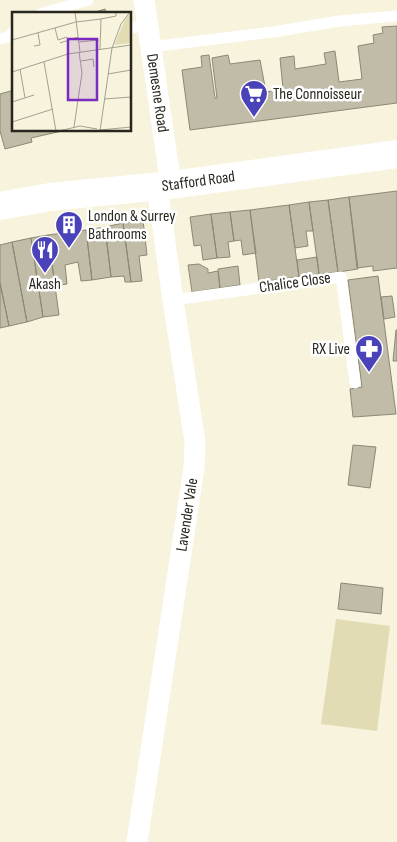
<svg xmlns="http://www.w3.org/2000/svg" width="397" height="842" viewBox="0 0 397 842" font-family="'Sofia Sans Condensed',sans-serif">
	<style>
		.green { fill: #e2dcb5 }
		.building { fill: #c0bca7; stroke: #8b8874 }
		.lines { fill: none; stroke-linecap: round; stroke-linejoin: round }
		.service { stroke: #fff; stroke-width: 11 }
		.minor { stroke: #fff; stroke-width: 21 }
		.secondary { stroke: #fff; stroke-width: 28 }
		.labels { text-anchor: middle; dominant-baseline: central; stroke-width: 5; stroke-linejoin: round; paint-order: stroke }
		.street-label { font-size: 16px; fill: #28271f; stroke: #fff }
		.poi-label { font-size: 16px; fill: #28271f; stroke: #fff; text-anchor: start }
		.inset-road { fill: none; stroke: #a4a191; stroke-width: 1 }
		.view { fill: #7b2cbf; fill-opacity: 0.15; stroke: #7b2cbf; stroke-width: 2.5 }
		.inset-edge { fill: none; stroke: #28271f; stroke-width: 2.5 }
	</style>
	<rect width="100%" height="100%" fill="#f7f3dd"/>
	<path class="green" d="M 336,619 L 390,626 L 377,731 L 321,724 Z"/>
	<path class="building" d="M 105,9 L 107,14 L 89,14 Z
		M 397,26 L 397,103 L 190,130 L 182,70 L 202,67 L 201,56 L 209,55 L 215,98 L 217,98 L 212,58 L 228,55 L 230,64 L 260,60 L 266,92 L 283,89 L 280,58 L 294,56 L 295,69 L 326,64 L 324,53 L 335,51 L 339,82 L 362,79 L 358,46 L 374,43 L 373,35 L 383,33 L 382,27 Z
		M 14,90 L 14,130 L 62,131 L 31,138 L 32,142 L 5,149 L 0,131 L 0,94 Z
		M 397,191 L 397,268 L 373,271 L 373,266 L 357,268 L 349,197 Z
		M 349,197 L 358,269 L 338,272 L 328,200 Z
		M 328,200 L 338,272 L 319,274 L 309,202 Z
		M 309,202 L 313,231 L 306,231 L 308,246 L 295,248 L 289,205 Z
		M 289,205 L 299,277 L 259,282 L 250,210 Z
		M 250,210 L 256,253 L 243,255 L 241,240 L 234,241 L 230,212 Z
		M 230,212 L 234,241 L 228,242 L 230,257 L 217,258 L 211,214 Z
		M 211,214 L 217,258 L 203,260 L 201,245 L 194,246 L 190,217 Z
		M 143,220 L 147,255 L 139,256 L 142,281 L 131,282 L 123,223 Z
		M 123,223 L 131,282 L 125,282 L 124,276 L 111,277 L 105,227 Z
		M 105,227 L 111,277 L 92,280 L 86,230 Z
		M 86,230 L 92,280 L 81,281 L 78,262 L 65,265 L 67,284 L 55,286 L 48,235 Z
		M 48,235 L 59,315 L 43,317 L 31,238 Z
		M 31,238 L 43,317 L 27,322 L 12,242 Z
		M 12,242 L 27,322 L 9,326 L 0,283 L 0,245 Z
		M 317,257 L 319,274 L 299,277 L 297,260 Z
		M 199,264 L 208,269 L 208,273 L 218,271 L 220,288 L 192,292 L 188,265 Z
		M 238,266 L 240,285 L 220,288 L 218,269 Z
		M 378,276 L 396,414 L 353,417 L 350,389 L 362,387 L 348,280 Z
		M 0,283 L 9,326 L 0,328 Z
		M 392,296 L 395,317 L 384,319 L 381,297 Z
		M 396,330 L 397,330 L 397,361 L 393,361 Z
		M 353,445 L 376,447 L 370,488 L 348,485 Z
		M 341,583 L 383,588 L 381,614 L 338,609 Z"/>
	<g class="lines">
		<path class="service" d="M 40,14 L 88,0
			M 130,28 L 147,25
			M 0,39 L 10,36 L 14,30
			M 150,47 L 273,32 L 339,21 L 397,16
			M 173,300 L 341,277 L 355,383"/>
		<g class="minor">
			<path id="s1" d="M 144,0 L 171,185"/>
			<path id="s2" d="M 137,842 L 194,468 L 195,442 L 173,300 L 157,186"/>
		</g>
		<path class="secondary" id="s3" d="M 0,206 L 50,197 L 171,185 L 397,154"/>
	</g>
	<defs>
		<symbol id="supermarket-pin" viewBox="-11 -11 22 30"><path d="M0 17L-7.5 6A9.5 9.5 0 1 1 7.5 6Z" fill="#4a42b8" stroke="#fff"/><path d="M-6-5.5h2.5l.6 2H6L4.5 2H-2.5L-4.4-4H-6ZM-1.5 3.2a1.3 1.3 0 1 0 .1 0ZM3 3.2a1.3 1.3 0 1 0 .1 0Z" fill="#fff"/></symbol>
		<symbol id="building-pin" viewBox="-11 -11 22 30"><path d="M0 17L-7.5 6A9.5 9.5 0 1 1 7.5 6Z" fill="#4a42b8" stroke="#fff"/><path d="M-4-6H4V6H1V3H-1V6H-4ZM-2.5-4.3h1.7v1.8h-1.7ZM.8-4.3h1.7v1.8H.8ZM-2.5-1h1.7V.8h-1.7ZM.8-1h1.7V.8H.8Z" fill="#fff"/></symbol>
		<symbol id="restaurant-pin" viewBox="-11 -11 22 30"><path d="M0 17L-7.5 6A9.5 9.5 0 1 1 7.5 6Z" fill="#4a42b8" stroke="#fff"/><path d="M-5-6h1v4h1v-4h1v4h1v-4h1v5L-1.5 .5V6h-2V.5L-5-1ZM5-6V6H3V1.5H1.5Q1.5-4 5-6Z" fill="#fff"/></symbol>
		<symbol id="pharmacy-pin" viewBox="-11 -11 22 30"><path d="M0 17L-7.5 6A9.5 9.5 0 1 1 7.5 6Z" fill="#4a42b8" stroke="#fff"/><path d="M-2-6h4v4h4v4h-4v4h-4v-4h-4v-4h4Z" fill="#fff"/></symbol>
	</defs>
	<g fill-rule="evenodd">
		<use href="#supermarket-pin" x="238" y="78" width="32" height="43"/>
		<use href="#building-pin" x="53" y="209" width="32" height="43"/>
		<use href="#restaurant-pin" x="29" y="234" width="32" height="43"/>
		<use href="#pharmacy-pin" x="353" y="333" width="32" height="43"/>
	</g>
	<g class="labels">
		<g class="street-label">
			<text stroke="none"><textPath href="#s1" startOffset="94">Demesne Road</textPath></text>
			<text stroke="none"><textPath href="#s3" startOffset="200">Stafford Road</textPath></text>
			<text transform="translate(295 283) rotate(-8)">Chalice Close</text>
			<text stroke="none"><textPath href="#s2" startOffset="331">Lavender Vale</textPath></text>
		</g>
		<g class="poi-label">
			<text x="273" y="94">The Connoisseur</text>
			<text x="88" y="216">London &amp; Surrey<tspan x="88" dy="18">Bathrooms</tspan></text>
			<text x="45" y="284" text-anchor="middle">Akash</text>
			<text x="350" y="349" text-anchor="end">RX Live</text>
		</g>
	</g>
	<g transform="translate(12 12)">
		<rect width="119" height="119" fill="#f7f3dd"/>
		<path d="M 119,0 L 119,31 L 102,33 L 113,8 Z" fill="#e2dcb5"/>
		<path class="inset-road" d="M 63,0 L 68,40M 89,7 L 104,4 L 104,0M 43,16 L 46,28 L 55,25M 0,28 L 64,10 L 89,7 L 88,37M 67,30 L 87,28M 48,31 L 66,25M 22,34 L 28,33 L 26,21M 100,36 L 109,12 L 118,0M 69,49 L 81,47 L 82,55M 32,50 L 44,119M 8,57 L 13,86M 0,60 L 56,42 L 119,33M 96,62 L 119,58M 92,87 L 119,85M 0,90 L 22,83M 0,110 L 41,97M 62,115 L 70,61 L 67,40M 88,118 L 119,115M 47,119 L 68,114 L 85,117M 88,119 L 100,36"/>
		<path class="view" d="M 56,27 L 85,27 L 85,88 L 56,88 Z"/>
		<rect width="119" height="119" class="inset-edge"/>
	</g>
</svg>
